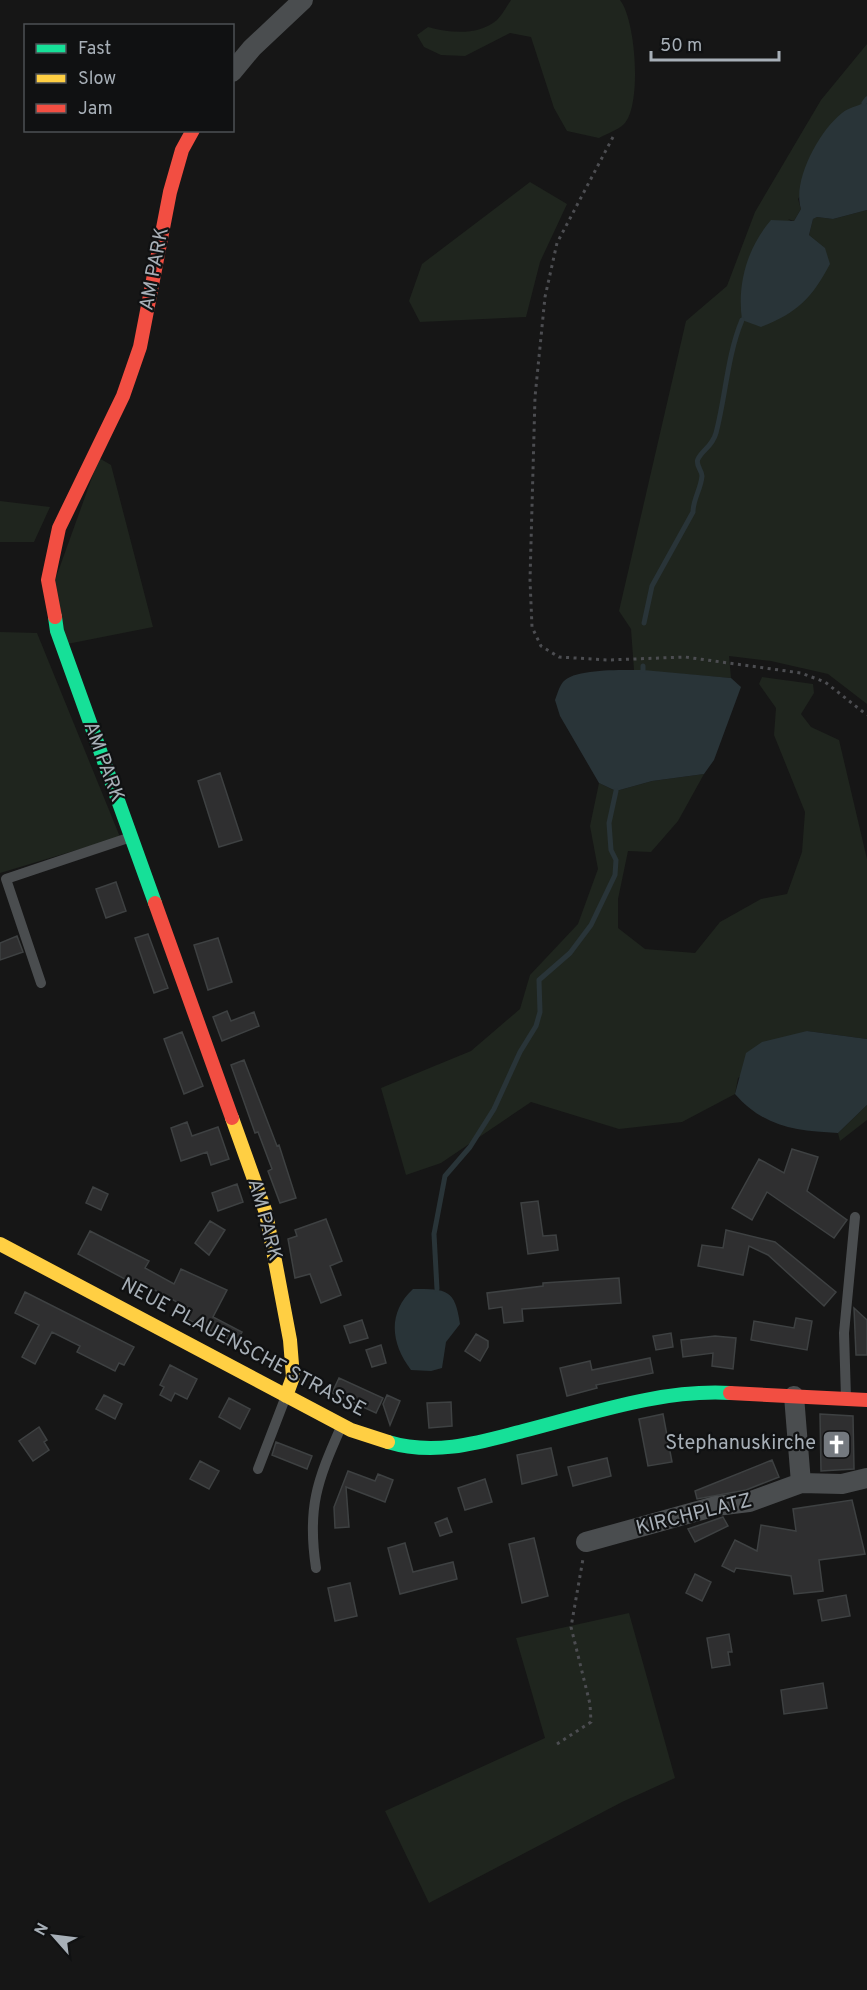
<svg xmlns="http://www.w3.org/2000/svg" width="867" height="1990" viewBox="0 0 867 1990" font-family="Overpass,sans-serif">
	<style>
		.green { fill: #1f251e }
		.water { fill: #293438 }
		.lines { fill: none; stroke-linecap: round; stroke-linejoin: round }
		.stream { stroke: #293438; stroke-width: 5 }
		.building { fill: #2f2f30; stroke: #3e4142; stroke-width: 1.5 }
		.path { stroke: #4c4d51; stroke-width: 3; stroke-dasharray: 3 4.5; stroke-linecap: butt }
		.lane { stroke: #4a4d4f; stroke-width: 10 }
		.street { stroke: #4a4d4f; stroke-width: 20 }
		.fast { stroke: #16e098; stroke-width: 14 }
		.slow { stroke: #ffcf43; stroke-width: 14 }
		.jam { stroke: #f24e42; stroke-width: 14 }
		.labels { text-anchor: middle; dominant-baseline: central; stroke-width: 4.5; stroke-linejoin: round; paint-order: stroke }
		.street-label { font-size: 20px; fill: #a7afb7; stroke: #101112 }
		.poi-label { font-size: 20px; fill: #a7afb7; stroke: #101112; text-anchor: end }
	</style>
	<rect width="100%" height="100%" fill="#161616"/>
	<path class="green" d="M 511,0 L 620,0 C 636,20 642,106 624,124 C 618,130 606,134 599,138 L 567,131 L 554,108 L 531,37 L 510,33 L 465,56 L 441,55 L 424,47 L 417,35 L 428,27 C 450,33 478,36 497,20 C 502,15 507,6 511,0 Z
		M 867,44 L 867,104 L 864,103 L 798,199 L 801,209 L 794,221 L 788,219 L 825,248 L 809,235 L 813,219 L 817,217 L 833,219 L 867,210 L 867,704 L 828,674 L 771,661 L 729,656 L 731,678 L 634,670 L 631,629 L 619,611 L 686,321 L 727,286 L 755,212 L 821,100 Z
		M 530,182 L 567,204 L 540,262 L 526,317 L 420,322 L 409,301 L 422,264 Z
		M 99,458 L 111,465 L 153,627 L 67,644 L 54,583 Z
		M 0,501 L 50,507 L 34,542 L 0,542 Z
		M 0,632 L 37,633 L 120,837 L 0,873 Z
		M 762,677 L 813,684 L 814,693 L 801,714 L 811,727 L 839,740 L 867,859 L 867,1039 L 807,1031 L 738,1078 L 735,1094 L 682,1122 L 619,1129 L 531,1102 L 441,1163 L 406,1175 L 381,1088 L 471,1051 L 520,1009 L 530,975 L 578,924 L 598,869 L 590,826 L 599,783 L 616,791 L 652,781 L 704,774 L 678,821 L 651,852 L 628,851 L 618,899 L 618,928 L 645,949 L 695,953 L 720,922 L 761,899 L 787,894 L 802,852 L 805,812 L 774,735 L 776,708 L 759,684 Z
		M 867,1105 L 867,1120 L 840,1141 L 838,1133 Z
		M 629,1613 L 675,1778 L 622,1802 L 429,1903 L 385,1811 L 545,1738 L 516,1638 Z"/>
	<path class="water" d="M 864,103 L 867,104 L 867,210 L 833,219 L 817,217 L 813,219 L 809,235 L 825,248 L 830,264 C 812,298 797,313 761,327 L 742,320 C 737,284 747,248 771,220 L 794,221 L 801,209 C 792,181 819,131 842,113 C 848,108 857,106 864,103 Z
		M 643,670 L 731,678 L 741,687 L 714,760 L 704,774 L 652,781 L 616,791 L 599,783 L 560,716 L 555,700 C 557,695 559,687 563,682 C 574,668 626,670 643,670 Z
		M 807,1031 L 867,1039 L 867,1105 L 838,1133 C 796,1131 764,1127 735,1094 L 746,1053 L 762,1042 Z
		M 413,1289 C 447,1289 455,1289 460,1324 L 446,1342 L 442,1368 L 431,1371 L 411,1370 C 391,1344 387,1313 413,1289 Z"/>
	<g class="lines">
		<path class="stream" d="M 864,103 L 867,99
			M 644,623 L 652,586 L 693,512 C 693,499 701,489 702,476 C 702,470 695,465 698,459 C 703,449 712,447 716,433 C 726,395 727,356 742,320
			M 643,666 L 643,670
			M 437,1289 L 434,1234 L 445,1176 L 470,1147 L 494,1109 L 520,1052 L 536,1026 L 540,1012 L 539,980 L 570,953 L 591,925 L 615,875 L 616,860 L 611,850 L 609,823 L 616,791"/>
	</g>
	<path class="building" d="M 220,773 L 242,840 L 219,847 L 198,781 Z
		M 116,882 L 126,911 L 106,918 L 96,889 Z
		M 148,934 L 168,988 L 154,993 L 135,938 Z
		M 17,936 L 23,952 L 0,960 L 0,943 Z
		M 218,938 L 232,982 L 208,990 L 194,945 Z
		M 227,1011 L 231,1021 L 254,1012 L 259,1026 L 222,1041 L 213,1017 Z
		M 182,1032 L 203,1086 L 184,1094 L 164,1039 Z
		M 244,1060 L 277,1146 L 279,1145 L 296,1198 L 280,1203 L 268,1171 L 272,1169 L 258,1132 L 255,1133 L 231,1065 Z
		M 187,1122 L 192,1136 L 218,1127 L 229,1159 L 211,1165 L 207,1152 L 181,1161 L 171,1128 Z
		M 792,1149 L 818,1157 L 807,1191 L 847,1220 L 834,1238 L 767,1192 L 752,1220 L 732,1208 L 759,1159 L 784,1173 Z
		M 237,1184 L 243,1202 L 218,1211 L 212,1193 Z
		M 93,1187 L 108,1194 L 101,1210 L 86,1203 Z
		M 538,1201 L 543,1236 L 556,1235 L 558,1250 L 528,1254 L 521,1203 Z
		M 326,1219 L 342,1261 L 330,1266 L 341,1295 L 321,1303 L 310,1274 L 295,1278 L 288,1239 L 297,1236 L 295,1230 Z
		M 210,1221 L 225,1230 L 209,1255 L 195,1243 Z
		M 726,1230 L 775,1242 L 836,1292 L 824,1306 L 768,1255 L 749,1246 L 743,1275 L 698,1266 L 702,1245 L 723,1248 Z
		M 90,1231 L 149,1261 L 145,1268 L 174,1284 L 181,1269 L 227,1290 L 213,1317 L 242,1332 L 236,1343 L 185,1318 L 190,1309 L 138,1281 L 136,1285 L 78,1254 Z
		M 619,1278 L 621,1303 L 522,1309 L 523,1321 L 504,1323 L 502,1307 L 489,1309 L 487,1293 L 543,1286 L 543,1283 Z
		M 25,1292 L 134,1347 L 124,1365 L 119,1363 L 115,1371 L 77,1352 L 80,1346 L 52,1332 L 35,1364 L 22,1357 L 39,1325 L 15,1313 Z
		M 854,1308 L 867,1320 L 867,1355 L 856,1355 Z
		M 796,1318 L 812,1321 L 807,1350 L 751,1340 L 754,1321 L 794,1328 Z
		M 362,1320 L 368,1338 L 350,1343 L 344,1326 Z
		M 671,1333 L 673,1347 L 656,1350 L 653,1336 Z
		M 476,1334 L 488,1341 L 488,1347 L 480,1361 L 465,1351 Z
		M 715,1336 L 736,1338 L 733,1369 L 712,1366 L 713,1353 L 683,1357 L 681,1340 Z
		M 381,1345 L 386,1363 L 372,1367 L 366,1350 Z
		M 650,1358 L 653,1373 L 596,1385 L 597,1388 L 567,1396 L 560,1368 L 590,1361 L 592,1370 Z
		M 170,1365 L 197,1379 L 187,1399 L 175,1393 L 171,1401 L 160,1395 L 164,1387 L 160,1385 Z
		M 339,1378 L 383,1398 L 376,1413 L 332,1393 Z
		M 104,1395 L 122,1404 L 115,1419 L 96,1409 Z
		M 387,1395 L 400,1401 L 390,1425 L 383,1404 Z
		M 229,1398 L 250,1409 L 240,1429 L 219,1417 Z
		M 451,1402 L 452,1426 L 429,1428 L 427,1403 Z
		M 663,1414 L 672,1462 L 648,1466 L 639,1419 Z
		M 820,1414 L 853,1416 L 854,1469 L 821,1471 Z
		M 39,1427 L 47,1440 L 44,1442 L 49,1450 L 33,1461 L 19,1441 Z
		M 276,1442 L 312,1456 L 307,1469 L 272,1455 Z
		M 551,1448 L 557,1475 L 522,1484 L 517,1455 Z
		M 607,1458 L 611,1476 L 573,1486 L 568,1467 Z
		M 772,1460 L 779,1477 L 746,1490 L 697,1499 L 695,1491 Z
		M 200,1461 L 219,1471 L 209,1489 L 190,1479 Z
		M 348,1471 L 375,1481 L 378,1474 L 393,1480 L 385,1502 L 346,1487 L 349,1527 L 335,1528 L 334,1507 Z
		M 485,1479 L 492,1502 L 465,1510 L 458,1488 Z
		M 852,1500 L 865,1554 L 819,1560 L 823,1591 L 794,1594 L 791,1576 L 736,1568 L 734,1572 L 722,1566 L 735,1540 L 757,1551 L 761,1525 L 796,1531 L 793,1509 Z
		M 723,1517 L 728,1526 L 695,1542 L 688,1529 Z
		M 447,1518 L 452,1532 L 440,1536 L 435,1523 Z
		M 534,1538 L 548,1596 L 522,1603 L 509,1544 Z
		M 405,1543 L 413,1572 L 453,1562 L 457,1579 L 400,1594 L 388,1548 Z
		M 695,1574 L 711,1582 L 702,1601 L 686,1593 Z
		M 350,1583 L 357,1616 L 335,1621 L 328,1588 Z
		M 846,1595 L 850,1616 L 822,1621 L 818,1600 Z
		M 729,1634 L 732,1652 L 728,1652 L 730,1665 L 712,1668 L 707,1638 Z
		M 823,1683 L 827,1708 L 784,1714 L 781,1690 Z"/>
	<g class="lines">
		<path class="path" d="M 613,137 L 557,243 L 545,297 L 535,397 L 530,580 L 532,627 L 541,646 L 559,657 L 608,660 L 685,657 L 801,673 L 825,682 L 867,715
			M 557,1744 L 591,1722 L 590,1704 L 571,1627 L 583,1559"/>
		<path class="lane" d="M 41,983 L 6,879 L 131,837
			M 846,1398 L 844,1333 L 855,1217
			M 258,1469 L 286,1396
			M 316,1568 C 307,1508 317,1481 341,1427"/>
		<path class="street" d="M 232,72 L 252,48 L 303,0
			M 801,1483 L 842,1484 L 867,1478
			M 586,1542 L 716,1506 L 749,1502 L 801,1483 L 794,1396"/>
		<path class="fast" d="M 55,617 L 57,631 L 155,903
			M 388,1442 C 434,1456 478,1443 523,1431 C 590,1414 660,1389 730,1393"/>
		<path class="slow" d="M 232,1118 L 266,1213 L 290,1340 L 293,1377 L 286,1396
			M 0,1244 L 351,1430 L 388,1442"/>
		<path class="jam" d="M 55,617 L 48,580 L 59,528 L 123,396 L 140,347 L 170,192 L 182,150 L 193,130
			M 155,903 L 232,1118
			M 730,1393 L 867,1400"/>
	</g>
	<defs>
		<symbol id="church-square" viewBox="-11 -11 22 22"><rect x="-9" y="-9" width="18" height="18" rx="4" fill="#74797f" stroke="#101112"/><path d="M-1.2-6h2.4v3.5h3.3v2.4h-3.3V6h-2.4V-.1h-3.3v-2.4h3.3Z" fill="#fff"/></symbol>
	</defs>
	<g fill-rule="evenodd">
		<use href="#church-square" x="820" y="1428" width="33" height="33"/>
	</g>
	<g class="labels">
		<g class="street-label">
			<text transform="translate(155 269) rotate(-79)">AM PARK</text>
			<text transform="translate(103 762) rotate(70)">AM PARK</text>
			<text transform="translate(264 1220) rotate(75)">AM PARK</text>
			<text transform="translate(243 1348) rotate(28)">NEUE PLAUENSCHE STRASSE</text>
			<text transform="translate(694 1515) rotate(-14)">KIRCHPLATZ</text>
		</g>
		<g class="poi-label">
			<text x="816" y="1444">Stephanuskirche</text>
		</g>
	</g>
	<rect x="24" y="24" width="210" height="108" fill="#101112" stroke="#4c5054" stroke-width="1.5"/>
	<rect x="36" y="44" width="30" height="9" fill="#16e098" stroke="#4c5054" stroke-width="1.5"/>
	<text x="78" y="54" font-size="18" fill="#a7afb7">Fast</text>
	<rect x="36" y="74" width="30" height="9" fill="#ffcf43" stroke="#4c5054" stroke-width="1.5"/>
	<text x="78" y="84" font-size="18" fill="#a7afb7">Slow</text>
	<rect x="36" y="104" width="30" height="9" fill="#f24e42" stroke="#4c5054" stroke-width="1.5"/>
	<text x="78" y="114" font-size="18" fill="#a7afb7">Jam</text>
	<g transform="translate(54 1936) rotate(298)" stroke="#101112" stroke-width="4.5" paint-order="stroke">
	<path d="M0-4.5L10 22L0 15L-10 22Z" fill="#a7afb7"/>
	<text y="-9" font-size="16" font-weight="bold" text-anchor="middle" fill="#a7afb7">N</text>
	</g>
	<path d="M651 51v9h128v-9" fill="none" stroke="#a7afb7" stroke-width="3"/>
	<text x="660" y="51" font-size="18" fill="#a7afb7" stroke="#101112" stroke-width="4.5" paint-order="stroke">50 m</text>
</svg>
